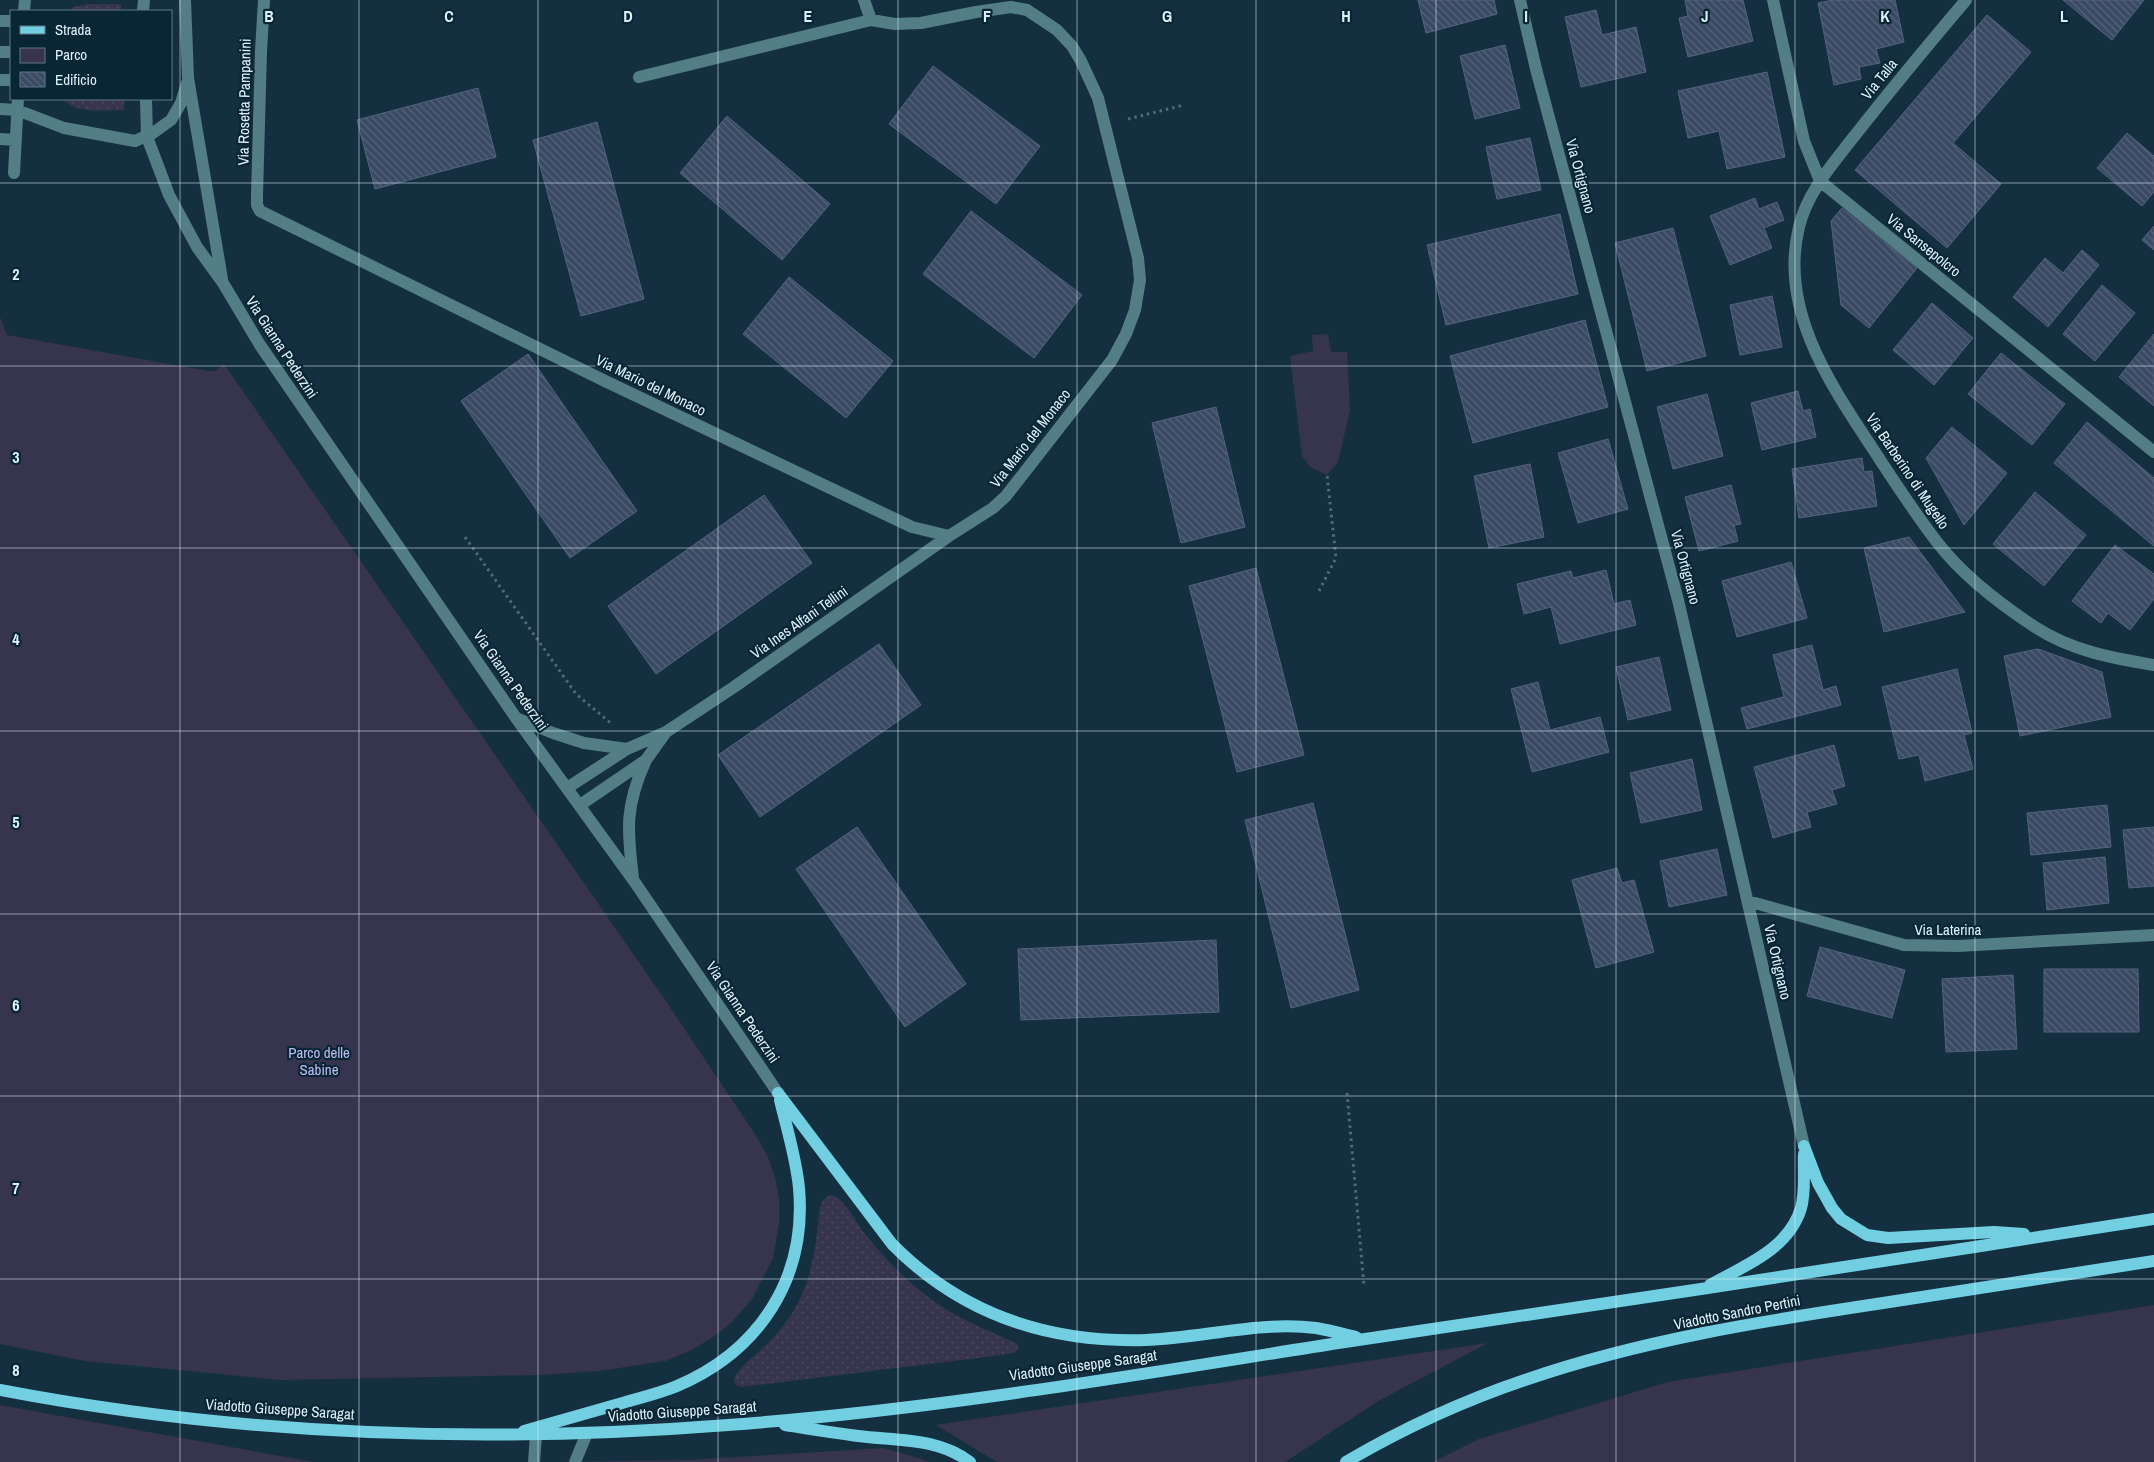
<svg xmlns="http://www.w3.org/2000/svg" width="2154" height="1462" viewBox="0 0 2154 1462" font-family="'Archivo Narrow',sans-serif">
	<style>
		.grass { fill: url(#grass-dots) }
		.green { fill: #373450 }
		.building { fill: url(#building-back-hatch); stroke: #55637d }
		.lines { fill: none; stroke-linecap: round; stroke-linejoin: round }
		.path { stroke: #526b79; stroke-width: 3; stroke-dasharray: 2.5 4; stroke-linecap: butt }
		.minor { stroke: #537e86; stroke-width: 12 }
		.major { stroke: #71cfe1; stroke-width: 12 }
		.grid { fill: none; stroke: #e0f0fa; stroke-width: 1; stroke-opacity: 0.55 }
		.labels { text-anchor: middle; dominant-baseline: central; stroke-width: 4.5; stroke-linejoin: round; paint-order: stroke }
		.street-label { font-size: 15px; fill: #e0f0fa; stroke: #092635 }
		.park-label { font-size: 15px; fill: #c0bbf3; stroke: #092635 }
		.grid-label { font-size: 16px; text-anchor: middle; font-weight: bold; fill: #e0f0fa; stroke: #092635; stroke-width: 4.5; stroke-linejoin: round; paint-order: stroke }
	</style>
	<defs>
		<pattern id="grass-dots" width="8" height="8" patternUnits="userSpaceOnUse" patternTransform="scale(1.25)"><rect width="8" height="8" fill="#373450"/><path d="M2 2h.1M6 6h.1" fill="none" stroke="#4a4861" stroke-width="1.8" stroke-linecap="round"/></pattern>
		<pattern id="building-back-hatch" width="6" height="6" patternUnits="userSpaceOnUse" patternTransform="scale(1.25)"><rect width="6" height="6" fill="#3a4964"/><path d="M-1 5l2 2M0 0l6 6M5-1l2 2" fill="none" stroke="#56647b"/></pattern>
	</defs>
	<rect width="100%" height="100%" fill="#143040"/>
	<path class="grass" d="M 88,4 L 121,4 L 121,11 L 69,11 L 73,7 Z
		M 63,99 L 124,99 L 124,110 C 104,110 78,115 63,99 Z
		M 830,1195 C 844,1196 856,1223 865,1234 C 889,1264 918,1293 952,1313 C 972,1325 996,1333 1017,1344 L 1019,1348 L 1015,1352 L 1002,1355 L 741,1387 L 736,1385 L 734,1379 C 737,1368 764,1348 773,1338 C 811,1297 814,1260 820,1207 L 823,1200 Z"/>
	<path class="green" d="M 0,317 L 7,335 L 208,371 L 215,371 L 224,364 L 663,997 L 755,1134 L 768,1157 L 775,1177 L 779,1198 L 779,1224 L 773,1258 L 752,1299 L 731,1323 L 713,1337 L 692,1350 L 665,1361 L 599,1371 L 539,1375 L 281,1380 L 85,1361 L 0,1344 Z
		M 1328,334 L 1331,352 L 1347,352 L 1350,410 L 1338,462 L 1327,475 L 1310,467 L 1302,456 L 1290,356 L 1313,351 L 1312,335 Z
		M 2154,1305 L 2154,1462 L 1433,1462 L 1479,1439 L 1668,1382 Z
		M 1488,1343 L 1380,1400 L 1285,1462 L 997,1462 L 936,1425 Z
		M 0,1405 L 313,1462 L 0,1462 Z
		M 883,1448 L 922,1459 L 929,1462 L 557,1462 L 689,1460 Z"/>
	<path class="building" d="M 1418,0 L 1494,0 L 1497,14 L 1426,33 Z
		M 1685,0 L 1743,0 L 1753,41 L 1688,57 L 1679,18 L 1688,16 Z
		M 1833,0 L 1895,0 L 1904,42 L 1876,49 L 1880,63 L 1859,67 L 1861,79 L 1834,85 L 1818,3 Z
		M 2063,0 L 2144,0 L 2112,40 Z
		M 1596,10 L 1602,35 L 1636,27 L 1646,72 L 1581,87 L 1565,17 Z
		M 1987,15 L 2031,52 L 1953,143 L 2001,184 L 1947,248 L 1855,170 Z
		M 1505,45 L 1520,108 L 1475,119 L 1460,56 Z
		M 933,66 L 1040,146 L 996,204 L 889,124 Z
		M 1767,72 L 1785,157 L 1727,169 L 1719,131 L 1688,138 L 1678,91 Z
		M 478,88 L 496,157 L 375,189 L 357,120 Z
		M 727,116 L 830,204 L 782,260 L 680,173 Z
		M 597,122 L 644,299 L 581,316 L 533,140 Z
		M 2127,133 L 2154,156 L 2154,192 L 2142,206 L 2097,168 Z
		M 1530,138 L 1541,190 L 1497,199 L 1486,147 Z
		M 1755,198 L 1759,209 L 1777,202 L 1784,220 L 1764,228 L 1772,248 L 1730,265 L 1710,216 Z
		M 1842,208 L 1917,268 L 1869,328 L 1841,305 L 1831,221 Z
		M 971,211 L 1082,295 L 1034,358 L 923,274 Z
		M 1560,214 L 1578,294 L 1446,325 L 1427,245 Z
		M 2154,226 L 2154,250 L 2142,240 Z
		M 1673,228 L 1706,356 L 1647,371 L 1615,243 Z
		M 2082,250 L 2099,265 L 2048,327 L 2013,297 L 2045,258 L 2063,273 Z
		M 789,277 L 893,361 L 846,418 L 743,334 Z
		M 2102,285 L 2135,313 L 2095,361 L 2063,334 Z
		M 1772,296 L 1782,347 L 1740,355 L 1730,305 Z
		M 1932,303 L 1973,338 L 1934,385 L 1893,350 Z
		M 1585,320 L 1608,407 L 1473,443 L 1450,356 Z
		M 2154,334 L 2154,406 L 2119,377 Z
		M 2001,353 L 2065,404 L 2032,445 L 1968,394 Z
		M 528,354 L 637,511 L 570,558 L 461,401 Z
		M 1798,391 L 1803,411 L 1810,409 L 1816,437 L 1762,450 L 1751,403 Z
		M 1707,394 L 1723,456 L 1673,469 L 1657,407 Z
		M 1216,407 L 1245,527 L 1181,543 L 1152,423 Z
		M 2087,422 L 2154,478 L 2154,546 L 2054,463 Z
		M 1952,427 L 2007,473 L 1964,525 L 1926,458 Z
		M 1608,439 L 1628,509 L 1578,523 L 1558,453 Z
		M 1862,458 L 1864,472 L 1872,471 L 1877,506 L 1799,518 L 1792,469 Z
		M 1530,464 L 1544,537 L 1489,548 L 1474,476 Z
		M 1731,485 L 1741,524 L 1734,525 L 1738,541 L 1699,551 L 1685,497 Z
		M 2035,492 L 2086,535 L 2044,586 L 1993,544 Z
		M 764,495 L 812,563 L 656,674 L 608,606 Z
		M 1909,537 L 1965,612 L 1884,632 L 1864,548 Z
		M 2115,545 L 2154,574 L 2154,599 L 2130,630 L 2108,613 L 2101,623 L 2072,601 Z
		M 1791,562 L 1807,618 L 1737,637 L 1722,581 Z
		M 1256,568 L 1304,755 L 1237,772 L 1189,586 Z
		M 1606,570 L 1614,604 L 1630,600 L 1636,625 L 1560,644 L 1551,607 L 1524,614 L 1517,584 L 1571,571 L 1573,578 Z
		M 879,644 L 921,705 L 760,817 L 718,755 Z
		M 1812,645 L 1823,690 L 1836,686 L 1841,705 L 1747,729 L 1741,708 L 1784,697 L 1773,655 Z
		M 2038,649 L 2102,672 L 2111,717 L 2020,736 L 2004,656 Z
		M 1659,657 L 1671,710 L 1628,720 L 1616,667 Z
		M 1957,669 L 1972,733 L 1964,735 L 1973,769 L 1925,781 L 1919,755 L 1899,759 L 1882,687 Z
		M 1538,682 L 1550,730 L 1600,717 L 1609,752 L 1532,772 L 1511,689 Z
		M 1834,745 L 1845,786 L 1832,790 L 1837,804 L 1807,812 L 1811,827 L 1773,838 L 1754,767 Z
		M 1692,759 L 1702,810 L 1641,823 L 1630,773 Z
		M 1313,803 L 1359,990 L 1291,1008 L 1245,820 Z
		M 2107,805 L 2111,847 L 2031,855 L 2027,813 Z
		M 857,827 L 966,984 L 905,1027 L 796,869 Z
		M 2154,827 L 2154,886 L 2129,888 L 2123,830 Z
		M 1717,849 L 1727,895 L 1669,907 L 1660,861 Z
		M 2105,857 L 2109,903 L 2047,910 L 2043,863 Z
		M 1617,868 L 1622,883 L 1634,880 L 1654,952 L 1596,968 L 1572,880 Z
		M 1216,940 L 1219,1012 L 1021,1020 L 1018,949 Z
		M 1820,947 L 1905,970 L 1892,1018 L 1807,996 Z
		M 2044,969 L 2138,969 L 2139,1032 L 2044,1032 Z
		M 2013,975 L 2017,1049 L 1946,1052 L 1942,979 Z"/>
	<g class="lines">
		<path class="path" d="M 1128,119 L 1184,105
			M 465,537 L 576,694 L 613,725
			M 1319,591 L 1336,558 L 1327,475
			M 1347,1093 L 1364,1286"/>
		<path class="minor" d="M 185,0 L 188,78 L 222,279
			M 264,0 L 261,51 L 257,195 L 257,205 L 260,211 L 605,381 L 912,527 L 949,536 L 993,508 L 1006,496 L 1112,360 L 1126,334 L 1135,310 L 1140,280 L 1138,258 L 1098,98 L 1081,61 L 1072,46 L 1057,30 L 1027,10 L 1011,7 L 976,12 L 921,23 L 895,24 L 871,20 L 639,77
			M 864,0 L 871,20
			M 1520,0 L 1536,69 L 1678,600 L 1804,1146
			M 1773,0 L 1804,141 L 1820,181 L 2154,452
			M 1966,0 C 1927,46 1889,92 1852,139 C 1831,166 1807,193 1799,227 C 1779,308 1828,381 1871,446 C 1892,478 1913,511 1937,542 C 1963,576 2000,604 2035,627 C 2072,651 2112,658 2154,665
			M 24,11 L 25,0
			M 143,11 L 144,0
			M 0,21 L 11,21
			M 0,52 L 11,52
			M 0,80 L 11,80
			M 146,99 L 147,137 L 169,195 L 197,247 L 223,283 L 260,345 L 516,718 L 634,881 L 778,1093
			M 0,109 L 17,110 L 64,128 L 135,141 L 153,133 L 171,120 L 181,103 L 187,83
			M 0,139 L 15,140
			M 14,173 L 18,99
			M 516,718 L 553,733 L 584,743 L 627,749
			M 567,788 L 627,749 L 666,732 L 734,687 L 949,536
			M 580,805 L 646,760 L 666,732
			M 633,878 C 627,829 625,806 646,760
			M 1748,901 L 1904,945 L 1958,946 L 2154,935
			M 534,1462 L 536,1435
			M 575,1462 L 587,1433"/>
		<path class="major" d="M 778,1093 L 892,1244 C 961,1314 1048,1343 1146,1340 C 1202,1338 1259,1321 1316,1328 C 1329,1330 1343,1334 1356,1337
			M 1804,1146 L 1818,1183 L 1832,1208 L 1841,1219 L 1867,1235 L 1888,1238 L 1994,1232 L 2024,1234
			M 1710,1285 C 1744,1266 1789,1249 1801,1208 C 1806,1191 1803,1171 1804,1154
			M 0,1390 C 240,1436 485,1444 728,1425 C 935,1410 1140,1374 1345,1342 C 1463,1324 1582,1307 1701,1289 C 1852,1267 2003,1242 2154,1219
			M 785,1425 C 810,1429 834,1433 858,1436 C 897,1441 936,1437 970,1462
			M 524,1431 C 556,1422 587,1413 619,1404 C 638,1398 658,1394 677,1386 C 759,1351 807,1279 799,1188 C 796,1158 787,1129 780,1100
			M 1346,1462 C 1402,1429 1463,1401 1525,1380 C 1641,1340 1763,1321 1883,1303 C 1974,1289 2064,1275 2154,1261"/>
	</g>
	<path class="grid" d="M 180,0 L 180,1462M 359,0 L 359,1462M 538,0 L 538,1462M 718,0 L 718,1462M 898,0 L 898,1462M 1077,0 L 1077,1462M 1256,0 L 1256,1462M 1436,0 L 1436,1462M 1616,0 L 1616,1462M 1795,0 L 1795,1462M 1975,0 L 1975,1462M 0,183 L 2154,183M 0,366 L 2154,366M 0,548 L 2154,548M 0,731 L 2154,731M 0,914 L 2154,914M 0,1096 L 2154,1096M 0,1279 L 2154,1279"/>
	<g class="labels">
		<g class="street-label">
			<text transform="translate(1879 79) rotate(-51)">Via Talla</text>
			<text transform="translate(244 102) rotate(-89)">Via Rosetta Pampanini</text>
			<text transform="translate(1581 176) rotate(75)">Via Ortignano</text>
			<text transform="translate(1924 245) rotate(39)">Via Sansepolcro</text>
			<text transform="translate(282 347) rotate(57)">Via Gianna Pederzini</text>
			<text transform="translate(651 385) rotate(26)">Via Mario del Monaco</text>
			<text transform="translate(1030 438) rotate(-52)">Via Mario del Monaco</text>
			<text transform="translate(1908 471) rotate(56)">Via Barberino di Mugello</text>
			<text transform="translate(1686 567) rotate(75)">Via Ortignano</text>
			<text transform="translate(799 622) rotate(-35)">Via Ines Alfani Tellini</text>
			<text transform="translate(511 680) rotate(55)">Via Gianna Pederzini</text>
			<text x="1948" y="929">Via Laterina</text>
			<text transform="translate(1778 962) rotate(77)">Via Ortignano</text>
			<text transform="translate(743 1012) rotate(56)">Via Gianna Pederzini</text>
			<text transform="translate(1737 1312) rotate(-11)">Viadotto Sandro Pertini</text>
			<text transform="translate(1083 1365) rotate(-8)">Viadotto Giuseppe Saragat</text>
			<text transform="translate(280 1409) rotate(4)">Viadotto Giuseppe Saragat</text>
			<text transform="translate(682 1411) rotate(-4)">Viadotto Giuseppe Saragat</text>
		</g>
		<g class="park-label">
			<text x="319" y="1052">Parco delle<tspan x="319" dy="17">Sabine</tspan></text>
		</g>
	</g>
	<g class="grid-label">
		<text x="269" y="22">B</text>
		<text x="449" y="22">C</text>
		<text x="628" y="22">D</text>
		<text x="808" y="22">E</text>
		<text x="987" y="22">F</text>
		<text x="1167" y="22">G</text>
		<text x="1346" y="22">H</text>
		<text x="1526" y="22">I</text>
		<text x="1705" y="22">J</text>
		<text x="1885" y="22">K</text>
		<text x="2064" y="22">L</text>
		<text x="16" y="280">2</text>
		<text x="16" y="463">3</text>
		<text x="16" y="645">4</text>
		<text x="16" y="828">5</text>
		<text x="16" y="1011">6</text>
		<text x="16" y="1194">7</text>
		<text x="16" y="1376">8</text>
	</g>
	<rect x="10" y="10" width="162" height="90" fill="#092635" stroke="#5f7784"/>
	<rect x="20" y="26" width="25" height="8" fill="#71cfe1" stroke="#5f7784"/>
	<text x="55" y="35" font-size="15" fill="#e0f0fa">Strada</text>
	<rect x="20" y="48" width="25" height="15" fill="#373450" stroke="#5f7784"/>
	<text x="55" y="60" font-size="15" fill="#e0f0fa">Parco</text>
	<rect x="20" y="72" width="25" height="15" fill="url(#building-back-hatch)" stroke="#5f7784"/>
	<text x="55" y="85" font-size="15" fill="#e0f0fa">Edificio</text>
</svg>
